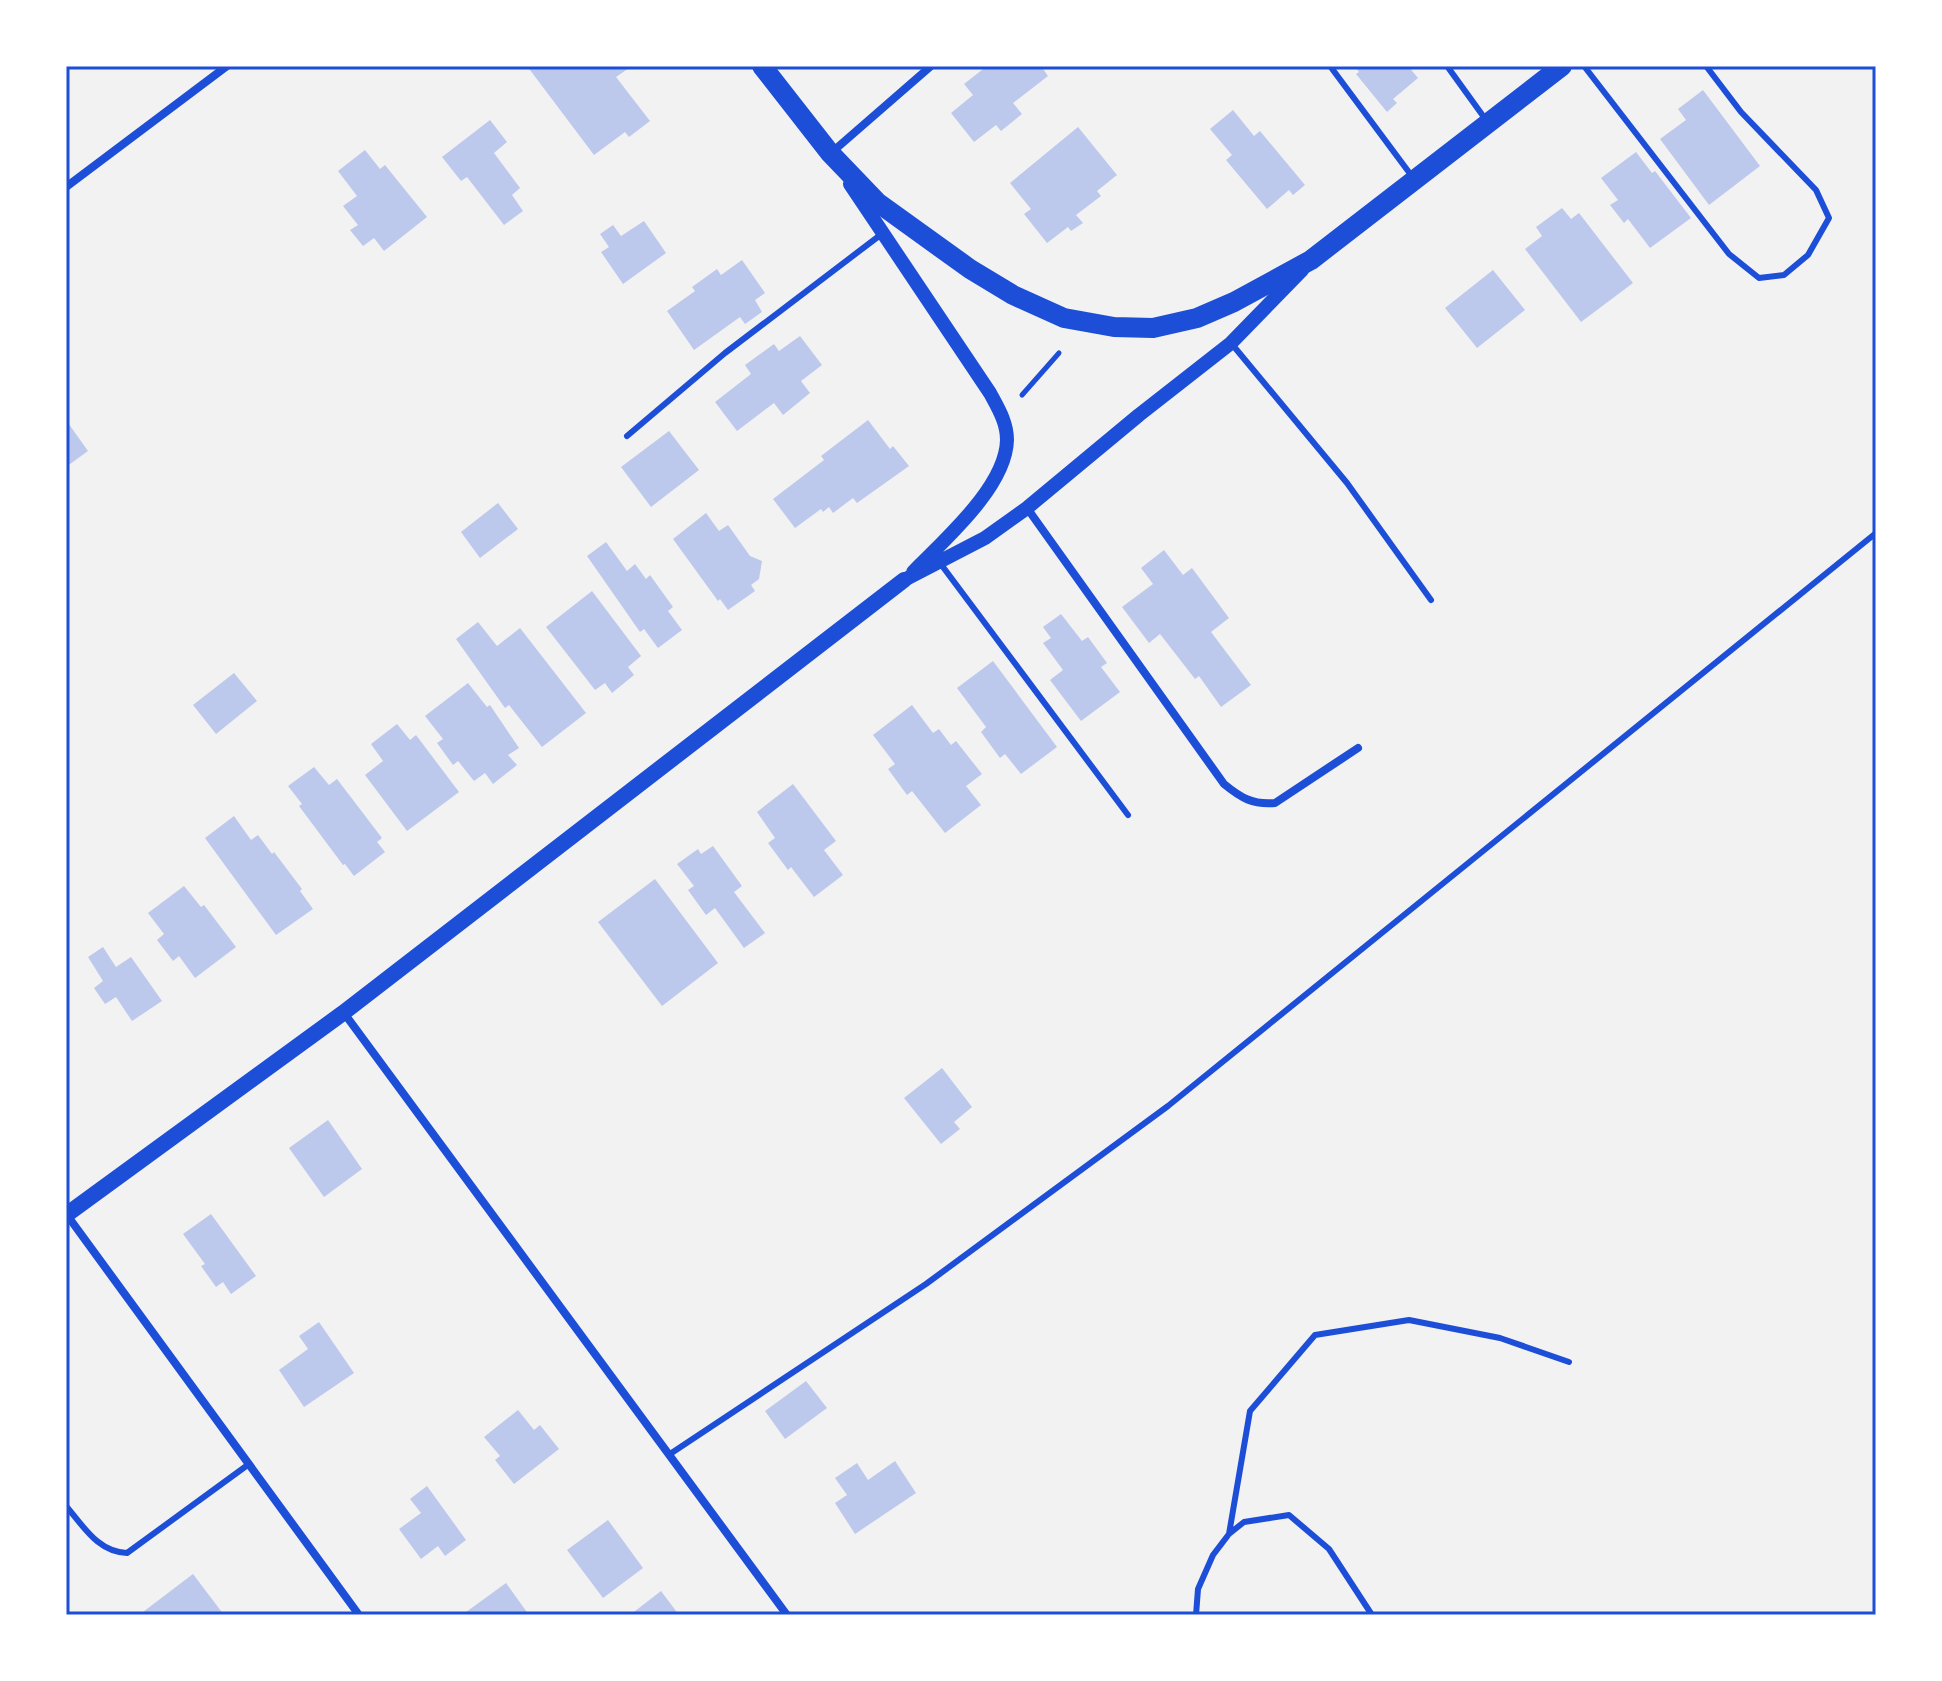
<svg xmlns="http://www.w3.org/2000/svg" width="1942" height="1681" viewBox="0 0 1942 1681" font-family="'Varela Round',sans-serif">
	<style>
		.building { fill: #bdc9ec }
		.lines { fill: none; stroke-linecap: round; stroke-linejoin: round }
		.path { stroke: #1d4ed8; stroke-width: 5 }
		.service { stroke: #1d4ed8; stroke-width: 6 }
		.minor { stroke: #1d4ed8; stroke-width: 8 }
		.tertiary { stroke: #1d4ed8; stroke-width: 14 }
		.secondary { stroke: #1d4ed8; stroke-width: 16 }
		.primary { stroke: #1d4ed8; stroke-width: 20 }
		.neatline { fill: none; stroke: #1d4ed8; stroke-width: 3 }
	</style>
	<rect width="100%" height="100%" fill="#f2f2f2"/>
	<path class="building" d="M 527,66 L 632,66 L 616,77 L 650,121 L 629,137 L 625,132 L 594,155 Z
		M 987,66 L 1041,66 L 1048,76 L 1013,103 L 1022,114 L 1001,131 L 996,125 L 974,142 L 951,113 L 973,95 L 964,84 Z
		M 1355,66 L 1408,66 L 1418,78 L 1393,99 L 1397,103 L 1387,112 L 1356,74 L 1359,72 Z
		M 1703,90 L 1760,166 L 1709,205 L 1660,139 L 1686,120 L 1678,109 Z
		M 1233,110 L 1254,136 L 1260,131 L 1305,185 L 1293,195 L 1289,190 L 1267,209 L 1226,160 L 1232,155 L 1210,129 Z
		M 490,120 L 507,142 L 494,153 L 520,188 L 512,195 L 523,211 L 504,225 L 467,177 L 461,181 L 442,157 Z
		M 1078,127 L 1117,175 L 1097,191 L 1101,196 L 1076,215 L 1083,223 L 1071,231 L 1068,227 L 1047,243 L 1024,214 L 1031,209 L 1010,183 Z
		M 365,150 L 380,169 L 385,165 L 427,217 L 384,251 L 374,238 L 363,246 L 350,230 L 358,225 L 343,206 L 357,196 L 338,171 Z
		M 1636,152 L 1652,173 L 1655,171 L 1691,218 L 1650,248 L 1628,219 L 1624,223 L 1610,205 L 1618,200 L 1601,178 Z
		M 1562,208 L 1571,219 L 1579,213 L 1633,283 L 1581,322 L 1525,249 L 1542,236 L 1536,227 Z
		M 644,221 L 666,253 L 623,284 L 601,252 L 609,247 L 600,234 L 613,225 L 621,236 Z
		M 742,260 L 765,293 L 755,300 L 762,312 L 745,324 L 740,317 L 694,350 L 667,311 L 695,291 L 692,287 L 717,269 L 721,275 Z
		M 1493,270 L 1525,310 L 1477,348 L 1445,308 Z
		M 800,336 L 822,365 L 801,381 L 810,393 L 783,415 L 774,403 L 737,431 L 715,402 L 751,374 L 745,365 L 774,344 L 779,351 Z
		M 66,420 L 88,451 L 66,467 Z
		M 868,420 L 890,449 L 893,446 L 909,466 L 857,503 L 853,498 L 833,513 L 829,507 L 823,512 L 821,509 L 795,528 L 773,499 L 824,460 L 821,456 Z
		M 669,431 L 699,470 L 651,507 L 621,467 Z
		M 498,503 L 518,529 L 480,558 L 461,532 Z
		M 706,513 L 719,531 L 728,525 L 750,556 L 762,561 L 759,579 L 751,585 L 755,591 L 728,610 L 720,599 L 718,601 L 673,539 Z
		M 606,542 L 627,571 L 635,564 L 646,579 L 650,575 L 673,607 L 668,611 L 682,630 L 658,648 L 644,629 L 640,632 L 587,556 Z
		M 1164,550 L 1183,575 L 1192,568 L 1229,618 L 1211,632 L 1251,685 L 1221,707 L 1199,676 L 1195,679 L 1160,634 L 1149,643 L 1122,607 L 1153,584 L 1141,568 Z
		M 592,591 L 641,656 L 628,667 L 634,675 L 612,693 L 605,683 L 595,690 L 546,627 Z
		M 1061,614 L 1082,641 L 1088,637 L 1107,663 L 1101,667 L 1120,692 L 1081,721 L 1050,680 L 1063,670 L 1043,643 L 1051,638 L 1043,627 Z
		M 478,622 L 497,646 L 520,628 L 586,713 L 542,747 L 509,705 L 505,708 L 456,639 Z
		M 993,661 L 1057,747 L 1021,774 L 1005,754 L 1000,758 L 981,732 L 986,727 L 957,688 Z
		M 234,673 L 257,701 L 216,734 L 193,705 Z
		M 468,683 L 487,707 L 490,705 L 519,748 L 508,755 L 517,765 L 493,784 L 485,773 L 474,781 L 458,761 L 453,765 L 437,743 L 443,739 L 425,716 Z
		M 912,705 L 933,733 L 939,729 L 951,745 L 956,741 L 982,774 L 966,786 L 981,805 L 945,833 L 912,791 L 907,795 L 888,769 L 895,764 L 873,735 Z
		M 397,724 L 410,740 L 416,735 L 459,792 L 407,831 L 365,775 L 383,761 L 371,744 Z
		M 314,767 L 329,785 L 337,779 L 382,838 L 377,842 L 385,852 L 354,876 L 345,864 L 343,865 L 299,806 L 302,804 L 288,786 Z
		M 793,784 L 836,841 L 824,850 L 843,875 L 814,897 L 791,867 L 788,870 L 768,843 L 775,838 L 757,812 Z
		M 234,816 L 251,840 L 258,835 L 272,854 L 274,852 L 302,889 L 300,891 L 313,909 L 276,935 L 205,838 Z
		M 713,846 L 742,886 L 734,892 L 765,933 L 744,948 L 715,908 L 706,915 L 688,890 L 694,886 L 677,864 L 698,849 L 701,854 Z
		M 655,879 L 718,963 L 662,1006 L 598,922 Z
		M 184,886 L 201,907 L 204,905 L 236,947 L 195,978 L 179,956 L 173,961 L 157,940 L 164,934 L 148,913 Z
		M 103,947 L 116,967 L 131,957 L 162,1001 L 132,1021 L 116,997 L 105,1004 L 94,988 L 103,981 L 88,957 Z
		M 942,1068 L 972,1107 L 954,1122 L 960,1129 L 941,1144 L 904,1098 Z
		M 328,1120 L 362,1169 L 324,1197 L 289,1148 Z
		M 211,1214 L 256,1276 L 231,1294 L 223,1282 L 216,1287 L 201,1266 L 205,1264 L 183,1234 Z
		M 319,1322 L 354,1373 L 304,1407 L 279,1370 L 308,1349 L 299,1336 Z
		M 806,1381 L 827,1408 L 785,1439 L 765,1411 Z
		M 518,1410 L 534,1430 L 540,1425 L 559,1449 L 514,1484 L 495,1460 L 500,1456 L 484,1437 Z
		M 895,1461 L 916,1493 L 855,1534 L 835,1503 L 847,1495 L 835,1478 L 857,1463 L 868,1480 Z
		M 427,1486 L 466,1540 L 445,1556 L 438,1546 L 421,1559 L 399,1529 L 421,1513 L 410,1499 Z
		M 608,1520 L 643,1568 L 603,1598 L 567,1550 Z
		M 193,1574 L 224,1615 L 139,1615 Z
		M 506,1583 L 529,1615 L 462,1615 Z
		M 661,1591 L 679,1615 L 630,1615 Z"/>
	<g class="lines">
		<path class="path" d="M 1022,395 L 1059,353"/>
		<path class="service" d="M 1330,66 L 1411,175
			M 1447,66 L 1486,120
			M 1584,66 L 1729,254 L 1759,278 L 1784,275 L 1808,255 L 1829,218 L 1816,190 L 1741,112 L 1706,66
			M 1231,343 L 1347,483 L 1431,600
			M 627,436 L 725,353 L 883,233
			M 940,563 L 1128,815
			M 670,1454 L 926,1284 L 1168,1106 L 1876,533
			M 66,1506 C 84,1527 98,1552 127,1553 L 249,1464
			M 1229,1534 L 1250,1411 L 1315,1335 L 1409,1320 L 1500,1338 L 1569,1362
			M 1196,1615 L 1198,1589 L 1213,1555 L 1229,1534 L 1244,1522 L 1289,1515 L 1329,1549 L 1372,1615"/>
		<path class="minor" d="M 831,153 L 931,66
			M 66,187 L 227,66
			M 1027,508 L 1224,784 C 1241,798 1253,805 1275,803 L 1358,748
			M 344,1013 L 787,1615
			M 67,1215 L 359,1615"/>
		<path class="tertiary" d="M 850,184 L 990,393 C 998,408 1007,422 1007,440 C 1006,487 944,540 913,572
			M 904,580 L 985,538 L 1027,508 L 1139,415 L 1231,343 L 1302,270"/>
		<path class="secondary" d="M 66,1215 L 343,1013 L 904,580"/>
		<path class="primary" d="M 762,66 L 830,153 L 877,202 L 970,269 L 1013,295 L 1064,318 L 1114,327 L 1153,328 L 1197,318 L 1234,302 L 1311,260 L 1562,66"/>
	</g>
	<rect width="1942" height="1681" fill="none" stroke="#ffffff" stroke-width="136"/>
	<rect x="68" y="68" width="1806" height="1545" class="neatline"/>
</svg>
